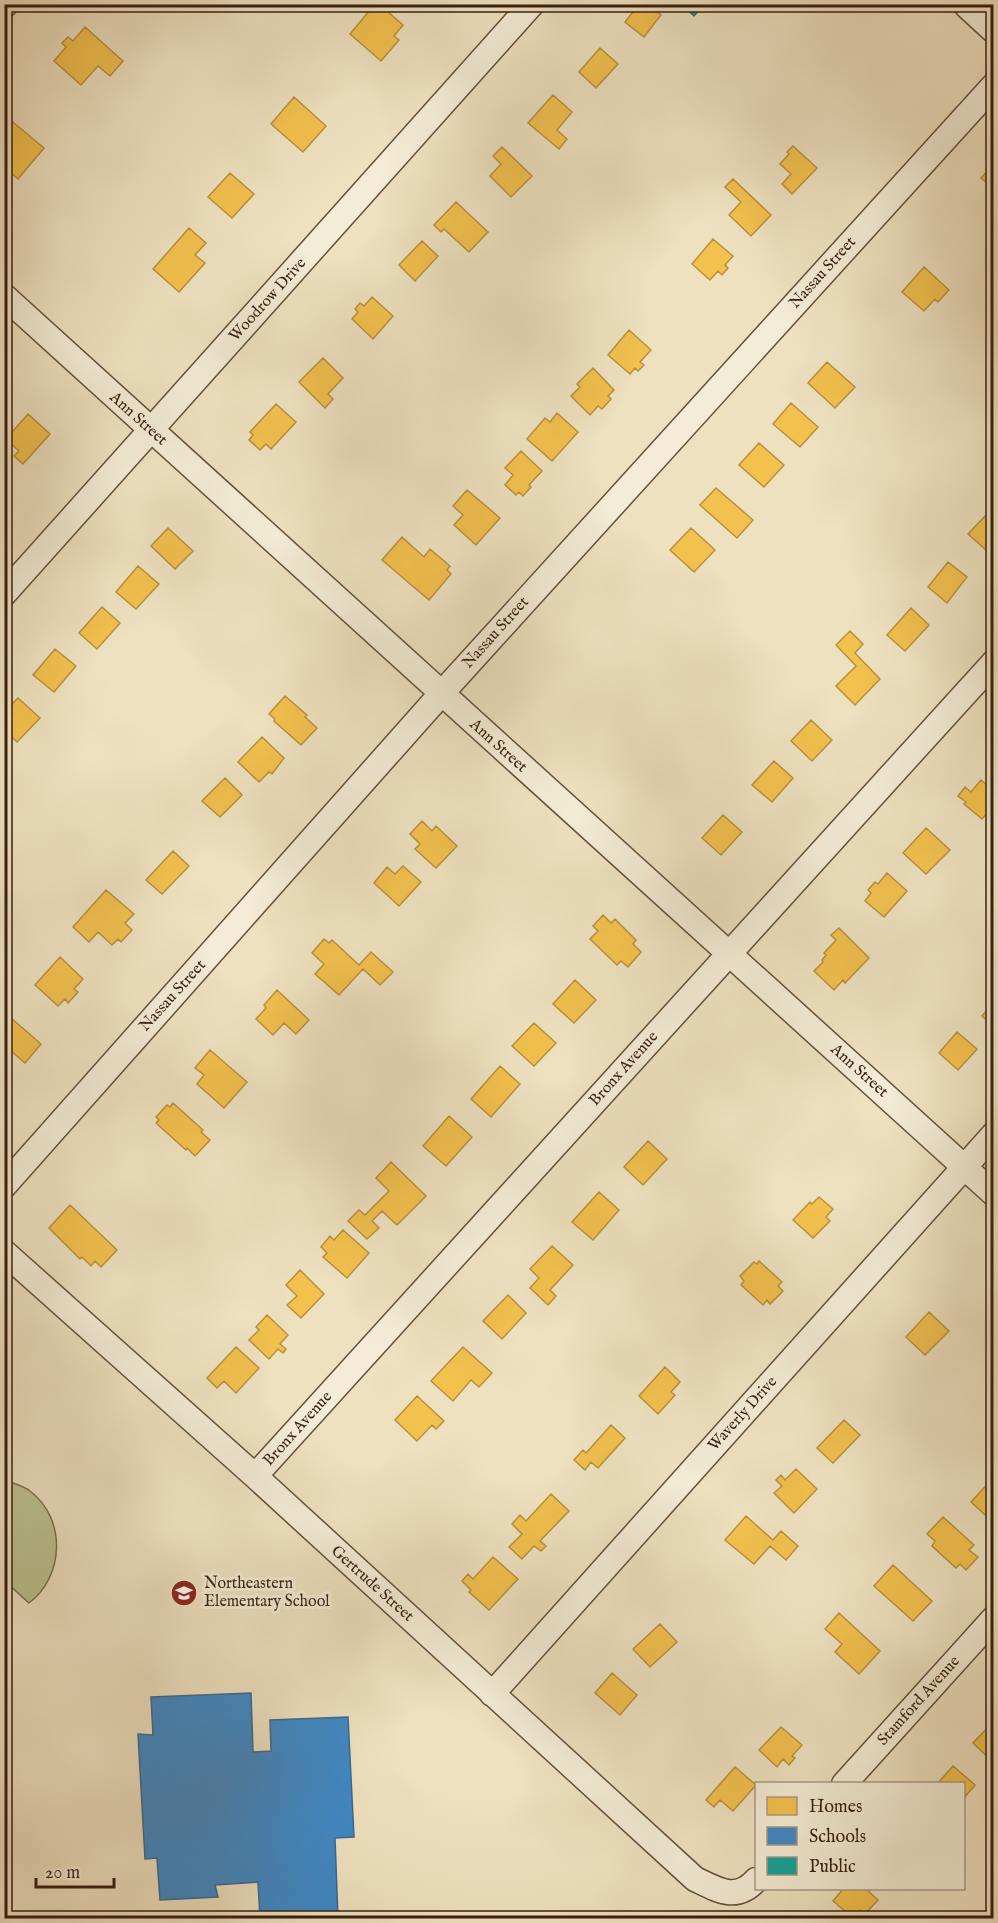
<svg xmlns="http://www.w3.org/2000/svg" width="998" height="1923" viewBox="0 0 998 1923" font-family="'IM FELL English',serif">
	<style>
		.green { fill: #bbc291; stroke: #7a7051; stroke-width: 1.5 }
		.homes { fill: #f2c14e; stroke: #ba903c; stroke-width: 1.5 }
		.schools { fill: #3f88c5; stroke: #3d688f; stroke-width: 1.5 }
		.public { fill: #17a398; stroke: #217b70; stroke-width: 1.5 }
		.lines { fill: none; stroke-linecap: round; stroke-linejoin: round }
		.minor-casing { stroke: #66503d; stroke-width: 27 }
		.tertiary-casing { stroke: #66503d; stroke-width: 33 }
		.minor { stroke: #f4ecd6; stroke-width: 24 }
		.tertiary { stroke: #f4ecd6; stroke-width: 30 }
		.labels { text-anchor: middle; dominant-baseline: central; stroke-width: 6; stroke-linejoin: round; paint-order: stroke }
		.street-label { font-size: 16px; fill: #381f11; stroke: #f4ecd6 }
		.poi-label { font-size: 16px; fill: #381f11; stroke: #f4ecd6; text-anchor: start }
	</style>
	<rect width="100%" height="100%" fill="#eee1c0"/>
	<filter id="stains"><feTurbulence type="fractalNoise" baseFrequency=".00333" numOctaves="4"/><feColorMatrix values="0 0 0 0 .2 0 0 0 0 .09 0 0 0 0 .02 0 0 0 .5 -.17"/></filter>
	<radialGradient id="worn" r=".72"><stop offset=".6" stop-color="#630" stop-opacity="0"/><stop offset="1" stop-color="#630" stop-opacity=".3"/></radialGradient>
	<path class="green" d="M 5,1480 C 12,1483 24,1486 30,1491 C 67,1519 64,1577 29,1603 L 8,1584 L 5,1586 Z"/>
	<path class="homes" d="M 375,4 L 379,4 L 403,25 L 394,36 L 399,40 L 381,61 L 350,34 Z
		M 639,4 L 647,4 L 661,15 L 644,37 L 625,22 Z
		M 85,27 L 123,61 L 110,76 L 98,66 L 81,85 L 54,61 L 66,47 L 62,43 L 68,37 L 73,41 Z
		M 600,48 L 618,64 L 596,88 L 579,72 Z
		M 553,95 L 572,112 L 557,130 L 567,139 L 559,149 L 528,123 Z
		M 294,97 L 326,126 L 303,152 L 271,124 Z
		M 8,118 L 44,148 L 18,179 L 4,167 L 4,122 Z
		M 793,146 L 817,168 L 792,194 L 782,184 L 791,174 L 780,164 L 789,154 L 787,152 Z
		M 502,147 L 532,176 L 511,197 L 490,176 L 501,164 L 493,156 Z
		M 994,164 L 994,189 L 981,178 Z
		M 230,173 L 254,194 L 232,218 L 208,197 Z
		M 733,179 L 771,215 L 751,236 L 729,215 L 741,202 L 725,187 Z
		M 456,202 L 488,232 L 469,252 L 444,229 L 441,232 L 434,225 Z
		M 189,228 L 206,243 L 195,255 L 205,263 L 179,292 L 153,269 Z
		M 713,239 L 733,256 L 725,265 L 728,268 L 722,275 L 718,271 L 710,280 L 692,264 Z
		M 422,241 L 438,256 L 415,281 L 399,265 Z
		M 924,267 L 949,290 L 938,302 L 935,299 L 924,311 L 902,292 Z
		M 372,297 L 393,316 L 373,339 L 352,319 L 358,312 L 355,309 L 360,303 L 364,306 Z
		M 629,330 L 651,350 L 640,362 L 644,365 L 638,371 L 635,368 L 630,374 L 608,355 Z
		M 323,358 L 343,378 L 328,394 L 333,399 L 325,408 L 299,382 Z
		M 827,362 L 855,387 L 835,408 L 808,383 Z
		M 593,368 L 614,390 L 608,396 L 611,399 L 602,409 L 598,406 L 590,415 L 571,396 L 580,387 L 577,384 Z
		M 791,403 L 818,427 L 800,447 L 773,424 Z
		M 276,404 L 296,422 L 271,449 L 266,444 L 260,450 L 249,440 L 253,435 L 250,432 Z
		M 557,413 L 578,432 L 552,461 L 527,439 L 545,418 L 550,422 Z
		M 28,414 L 50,434 L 23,464 L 14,456 L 19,451 L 6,439 Z
		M 759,443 L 784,465 L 764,487 L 739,465 Z
		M 521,451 L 542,471 L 529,485 L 531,487 L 523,496 L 519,492 L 516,495 L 505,485 L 513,475 L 505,468 Z
		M 716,488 L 753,520 L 737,538 L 700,505 Z
		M 467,490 L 500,518 L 476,545 L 454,525 L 463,515 L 453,506 Z
		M 989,512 L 994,515 L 994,557 L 968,534 Z
		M 168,528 L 193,551 L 175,569 L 151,546 Z
		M 691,528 L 715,550 L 694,572 L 670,550 Z
		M 402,537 L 424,557 L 430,549 L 450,566 L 447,570 L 451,574 L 429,600 L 382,560 Z
		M 948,562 L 967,577 L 947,603 L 928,587 Z
		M 138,566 L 159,584 L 136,609 L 116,592 Z
		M 102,607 L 120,623 L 97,649 L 79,633 Z
		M 911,608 L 929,625 L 905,651 L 887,635 Z
		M 850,631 L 863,644 L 855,653 L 880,679 L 855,705 L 836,686 L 856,666 L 836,645 Z
		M 55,649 L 76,666 L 54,692 L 33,675 Z
		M 285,696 L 307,715 L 305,717 L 317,728 L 301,745 L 274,721 L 275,719 L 269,714 Z
		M 18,698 L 40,718 L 17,742 L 4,730 L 4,712 Z
		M 811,720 L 832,740 L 812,761 L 791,741 Z
		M 262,737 L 284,758 L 272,774 L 269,772 L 259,782 L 238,762 Z
		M 774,761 L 793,778 L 772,802 L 752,785 Z
		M 225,778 L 242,795 L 220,817 L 202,801 Z
		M 981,780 L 994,791 L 994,806 L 982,819 L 964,804 L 966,802 L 958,796 L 965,787 L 971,792 Z
		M 723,815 L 742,832 L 721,855 L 702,838 Z
		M 422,821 L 432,831 L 436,826 L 457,846 L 436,868 L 415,849 L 420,844 L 410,834 Z
		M 926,828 L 950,850 L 926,874 L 903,853 Z
		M 173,851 L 189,866 L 162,894 L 146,880 Z
		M 403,866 L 421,882 L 399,906 L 374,883 L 387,867 L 395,874 Z
		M 887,873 L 907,891 L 884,917 L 865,901 L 871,893 L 868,890 L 875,882 L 878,884 Z
		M 106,890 L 134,914 L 125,923 L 132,930 L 121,942 L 118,939 L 112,945 L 98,932 L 89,942 L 73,927 Z
		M 603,915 L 611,923 L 615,919 L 636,940 L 633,944 L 641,952 L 628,967 L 621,961 L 617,965 L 590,939 L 598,931 L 593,926 Z
		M 839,928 L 869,958 L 845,983 L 843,980 L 834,990 L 814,971 L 823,962 L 822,960 L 826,955 L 824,953 L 836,940 L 831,935 Z
		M 324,939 L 329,943 L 332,940 L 359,965 L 371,952 L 393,972 L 380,985 L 363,969 L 339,995 L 315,974 L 324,964 L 312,953 Z
		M 60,957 L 83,979 L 74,989 L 78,992 L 68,1003 L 65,999 L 58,1006 L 35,985 Z
		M 575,980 L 596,1000 L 574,1023 L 553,1004 Z
		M 277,990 L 309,1020 L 296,1034 L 284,1023 L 273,1035 L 256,1019 L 266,1008 L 264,1005 Z
		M 994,1002 L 994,1027 L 982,1016 Z
		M 4,1012 L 41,1044 L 25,1063 L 4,1045 Z
		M 534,1023 L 556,1043 L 534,1066 L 512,1046 Z
		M 957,1032 L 977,1049 L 958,1070 L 939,1053 Z
		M 210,1050 L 247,1082 L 224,1108 L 197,1084 L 204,1075 L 195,1068 Z
		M 500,1066 L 520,1084 L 491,1117 L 471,1099 Z
		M 173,1103 L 203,1130 L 201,1132 L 210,1140 L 195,1156 L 187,1148 L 186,1150 L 156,1123 L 159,1120 L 156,1117 L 167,1105 L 170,1107 Z
		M 449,1116 L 472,1137 L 446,1166 L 423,1146 Z
		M 648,1141 L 667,1159 L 643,1185 L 624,1167 Z
		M 391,1162 L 426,1196 L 397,1225 L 382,1211 L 372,1221 L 379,1228 L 367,1239 L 348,1221 L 359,1210 L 365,1215 L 389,1191 L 376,1178 Z
		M 599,1192 L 619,1210 L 593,1240 L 572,1222 Z
		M 819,1197 L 833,1209 L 826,1217 L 830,1221 L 813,1238 L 793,1220 L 810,1202 L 812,1204 Z
		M 70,1205 L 117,1250 L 101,1267 L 95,1261 L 91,1266 L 82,1257 L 80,1259 L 49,1228 Z
		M 343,1230 L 369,1253 L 347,1278 L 323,1257 L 327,1253 L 321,1247 L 330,1236 L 334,1240 Z
		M 552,1246 L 573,1265 L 550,1290 L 556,1296 L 548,1305 L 530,1288 L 539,1278 L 530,1269 Z
		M 759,1261 L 782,1282 L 778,1286 L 783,1291 L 770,1304 L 767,1300 L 763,1305 L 741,1285 L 744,1281 L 740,1276 L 754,1262 L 757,1264 Z
		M 300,1270 L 324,1294 L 301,1318 L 287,1305 L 297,1296 L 286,1285 Z
		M 508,1295 L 526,1313 L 502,1339 L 483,1321 Z
		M 929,1312 L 949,1331 L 925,1355 L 906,1337 Z
		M 267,1315 L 288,1335 L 280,1344 L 286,1349 L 283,1353 L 278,1349 L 269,1359 L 249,1340 L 259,1330 L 256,1327 Z
		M 236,1347 L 259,1368 L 236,1393 L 224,1381 L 217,1388 L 207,1378 Z
		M 463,1347 L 492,1373 L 479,1387 L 471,1380 L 453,1401 L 431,1381 Z
		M 665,1367 L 680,1382 L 671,1392 L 675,1395 L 658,1414 L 639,1396 Z
		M 417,1396 L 444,1421 L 436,1429 L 432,1425 L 417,1441 L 395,1420 Z
		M 844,1420 L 860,1435 L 833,1463 L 817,1448 Z
		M 611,1425 L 625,1438 L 598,1468 L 591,1462 L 585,1470 L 574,1460 L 583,1450 L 586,1453 Z
		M 796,1469 L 817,1489 L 794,1513 L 774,1493 L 782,1486 L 776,1480 L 781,1475 L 785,1480 Z
		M 994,1475 L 994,1523 L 971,1502 L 992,1479 L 991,1478 Z
		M 551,1494 L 569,1511 L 540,1541 L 546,1546 L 541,1551 L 534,1546 L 522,1559 L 509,1547 L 522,1534 L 512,1524 L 520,1515 L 526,1521 Z
		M 746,1516 L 773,1540 L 781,1531 L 798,1546 L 786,1560 L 770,1546 L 754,1564 L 725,1540 Z
		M 943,1517 L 974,1545 L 969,1550 L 978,1557 L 966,1570 L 960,1564 L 956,1568 L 932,1546 L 935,1541 L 927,1534 Z
		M 493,1557 L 518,1579 L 489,1610 L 469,1592 L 471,1590 L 462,1581 L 468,1574 L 473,1579 Z
		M 893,1565 L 932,1601 L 913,1621 L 874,1586 Z
		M 839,1613 L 880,1651 L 859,1674 L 835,1652 L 842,1644 L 825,1629 Z
		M 660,1624 L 677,1642 L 650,1667 L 633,1649 Z
		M 612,1673 L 637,1695 L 620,1715 L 595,1693 Z
		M 994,1721 L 994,1763 L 973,1743 Z
		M 781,1727 L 802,1745 L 792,1756 L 795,1758 L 789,1765 L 783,1759 L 777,1767 L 759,1750 Z
		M 953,1766 L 975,1785 L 964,1798 L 964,1784 L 937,1784 Z
		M 735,1767 L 756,1785 L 733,1811 L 720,1800 L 714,1807 L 706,1800 Z
		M 844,1888 L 865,1888 L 878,1900 L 865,1914 L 860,1910 L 853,1918 L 833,1901 Z"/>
	<path class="schools" d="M 251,1693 L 253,1752 L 271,1751 L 270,1720 L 348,1717 L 354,1837 L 335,1838 L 338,1918 L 260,1918 L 258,1882 L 215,1885 L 218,1897 L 160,1900 L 157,1858 L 145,1859 L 138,1734 L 153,1735 L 151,1697 Z"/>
	<path class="public" d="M 681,4 L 705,4 L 694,16 Z"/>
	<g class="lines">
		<defs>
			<path id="minor" d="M 4,6 L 6,4
				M 4,296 L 994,1194
				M 4,594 L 532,4
				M 4,1186 L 441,694 L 994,85
				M 4,1252 L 255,1476 L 695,1879 C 718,1890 736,1902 756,1880
				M 255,1476 L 994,662
				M 492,1694 L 994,1134
				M 844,1784 L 994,1618"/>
			<path id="tertiary" d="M 969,4 L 994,27"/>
		</defs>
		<use href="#minor" class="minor-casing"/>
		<use href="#tertiary" class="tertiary-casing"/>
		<use href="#minor" class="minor"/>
		<use href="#tertiary" class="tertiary"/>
	</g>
	<defs>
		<symbol id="school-disc" viewBox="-11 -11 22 22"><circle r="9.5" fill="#8f2418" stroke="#f4ecd6"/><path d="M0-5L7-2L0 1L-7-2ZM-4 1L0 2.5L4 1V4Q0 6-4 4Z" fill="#fff"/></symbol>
	</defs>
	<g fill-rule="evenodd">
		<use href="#school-disc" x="169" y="1578" width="30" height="30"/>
	</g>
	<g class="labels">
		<g class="street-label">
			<text transform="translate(823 273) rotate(-48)">Nassau Street</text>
			<text transform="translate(268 300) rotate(-48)">Woodrow Drive</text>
			<text transform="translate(138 419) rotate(42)">Ann Street</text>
			<text transform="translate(496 633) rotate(-48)">Nassau Street</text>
			<text transform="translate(498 746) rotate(42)">Ann Street</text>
			<text transform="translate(173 996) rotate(-48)">Nassau Street</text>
			<text transform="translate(624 1069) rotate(-48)">Bronx Avenue</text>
			<text transform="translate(859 1071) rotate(42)">Ann Street</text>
			<text transform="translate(743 1414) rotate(-48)">Waverly Drive</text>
			<text transform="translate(298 1429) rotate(-48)">Bronx Avenue</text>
			<text transform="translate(372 1584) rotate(42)">Gertrude Street</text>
			<text transform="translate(919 1701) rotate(-48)">Stamford Avenue</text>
		</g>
		<g class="poi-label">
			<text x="204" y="1584">Northeastern<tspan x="204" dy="18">Elementary School</tspan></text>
		</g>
	</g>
	<rect width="998" height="1923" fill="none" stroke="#eee1c0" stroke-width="24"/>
	<rect x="6" y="6" width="986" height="1911" fill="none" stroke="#381f11" stroke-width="3"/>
	<rect x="12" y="12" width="974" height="1899" fill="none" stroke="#381f11" stroke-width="1.5"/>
	<rect x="755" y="1782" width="210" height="108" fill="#f4ecd6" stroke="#a99a87" stroke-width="1.5"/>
	<rect x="767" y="1797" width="30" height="18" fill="#f2c14e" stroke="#a99a87" stroke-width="1.5"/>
	<text x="809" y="1812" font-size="18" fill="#381f11">Homes</text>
	<rect x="767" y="1827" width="30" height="18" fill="#3f88c5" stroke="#a99a87" stroke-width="1.5"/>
	<text x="809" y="1842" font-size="18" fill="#381f11">Schools</text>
	<rect x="767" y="1857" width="30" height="18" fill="#17a398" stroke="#a99a87" stroke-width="1.5"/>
	<text x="809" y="1872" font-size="18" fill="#381f11">Public</text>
	<path d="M36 1878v9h78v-9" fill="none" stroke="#381f11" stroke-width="3"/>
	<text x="45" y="1878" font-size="18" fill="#381f11" stroke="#f4ecd6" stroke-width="4.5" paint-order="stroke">20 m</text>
	<rect width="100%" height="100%" filter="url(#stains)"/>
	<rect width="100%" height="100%" fill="url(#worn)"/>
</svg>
